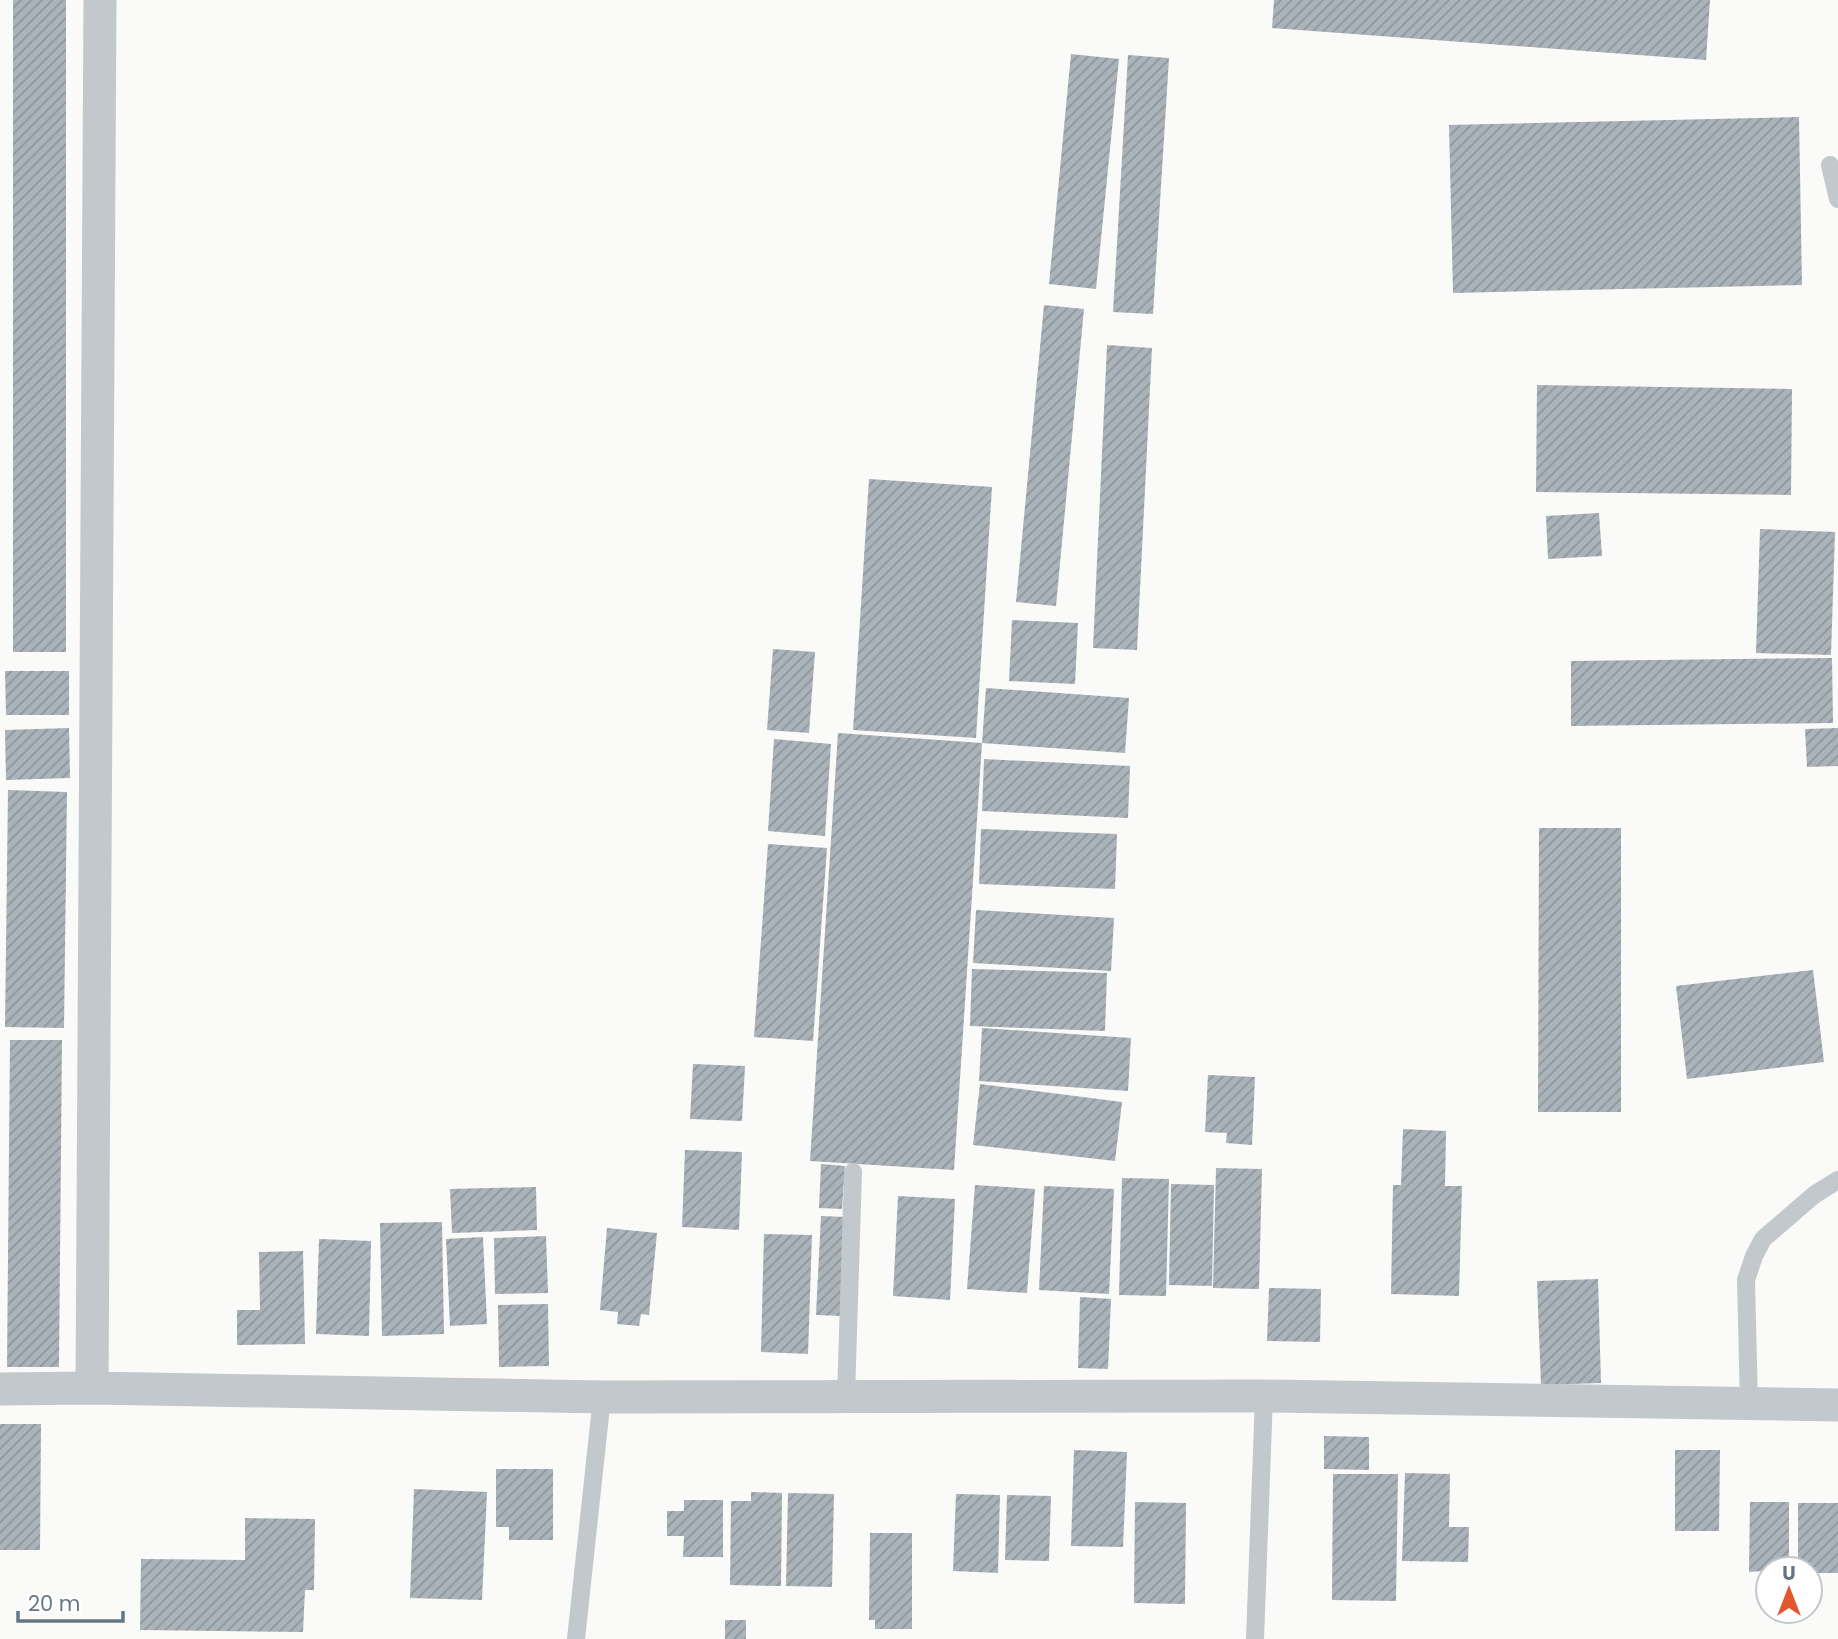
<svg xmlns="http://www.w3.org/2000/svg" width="1838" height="1639" viewBox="0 0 1838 1639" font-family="Poppins,sans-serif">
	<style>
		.building { fill: url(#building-hatch) }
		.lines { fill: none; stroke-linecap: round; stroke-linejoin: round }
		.service { stroke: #c3c8cc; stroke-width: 18 }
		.minor { stroke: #c3c8cc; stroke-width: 33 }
	</style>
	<defs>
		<pattern id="building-hatch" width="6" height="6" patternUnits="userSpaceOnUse" patternTransform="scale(1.75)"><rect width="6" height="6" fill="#aab3b9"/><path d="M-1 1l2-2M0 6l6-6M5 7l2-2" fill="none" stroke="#8e969c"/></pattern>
	</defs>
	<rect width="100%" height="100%" fill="#fafaf8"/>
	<path class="building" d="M 13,0 L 66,0 L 66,652 L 13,652 Z
		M 1274,0 L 1710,0 L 1706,60 L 1272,28 Z
		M 1071,54 L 1119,59 L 1096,289 L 1049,284 Z
		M 1128,55 L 1169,58 L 1153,314 L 1113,312 Z
		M 1799,117 L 1802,285 L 1453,293 L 1449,125 Z
		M 1044,305 L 1084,309 L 1056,606 L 1016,602 Z
		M 1107,345 L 1152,348 L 1137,650 L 1093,648 Z
		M 1537,385 L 1792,389 L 1791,495 L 1536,492 Z
		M 869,479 L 992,487 L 976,738 L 853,730 Z
		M 1599,513 L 1602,556 L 1548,559 L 1546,516 Z
		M 1760,529 L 1835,532 L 1831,655 L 1756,653 Z
		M 1012,620 L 1078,623 L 1075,684 L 1009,681 Z
		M 773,649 L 815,652 L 809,733 L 767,730 Z
		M 1832,658 L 1833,723 L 1571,726 L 1571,661 Z
		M 5,671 L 69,671 L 69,715 L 6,715 Z
		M 986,688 L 1129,698 L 1125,753 L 982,743 Z
		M 69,728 L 70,778 L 6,780 L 5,730 Z
		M 1838,728 L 1838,766 L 1807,767 L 1805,729 Z
		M 838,733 L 982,743 L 954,1170 L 810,1161 Z
		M 774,739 L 831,744 L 825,836 L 768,831 Z
		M 984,759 L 1130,766 L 1128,818 L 982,811 Z
		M 8,790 L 67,792 L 64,1028 L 5,1027 Z
		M 1539,828 L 1621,828 L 1621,1112 L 1538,1112 Z
		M 981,829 L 1117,834 L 1115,889 L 979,884 Z
		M 768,844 L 827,848 L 813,1041 L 754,1037 Z
		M 976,910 L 1114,918 L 1111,971 L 973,963 Z
		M 972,969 L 1107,973 L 1105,1031 L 970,1026 Z
		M 1813,970 L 1824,1062 L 1687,1079 L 1676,986 Z
		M 982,1028 L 1131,1038 L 1128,1091 L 979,1081 Z
		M 10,1040 L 62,1040 L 59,1367 L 7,1367 Z
		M 693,1064 L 745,1066 L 742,1121 L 690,1119 Z
		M 1208,1075 L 1255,1077 L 1252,1145 L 1226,1143 L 1227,1133 L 1205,1132 Z
		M 980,1084 L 1122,1102 L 1115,1161 L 973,1145 Z
		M 1403,1129 L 1446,1131 L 1445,1186 L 1462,1186 L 1459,1296 L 1391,1294 L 1393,1185 L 1401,1185 Z
		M 685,1150 L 742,1152 L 739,1230 L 682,1227 Z
		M 821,1164 L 845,1166 L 842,1209 L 819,1208 Z
		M 1216,1168 L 1262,1169 L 1259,1289 L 1213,1288 Z
		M 1122,1178 L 1169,1179 L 1166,1296 L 1119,1295 Z
		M 1171,1184 L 1214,1185 L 1212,1286 L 1169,1285 Z
		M 975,1185 L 1035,1189 L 1027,1293 L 967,1289 Z
		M 1044,1186 L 1114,1189 L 1109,1294 L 1039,1290 Z
		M 536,1187 L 537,1230 L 452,1233 L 450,1189 Z
		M 898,1196 L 955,1199 L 950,1300 L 893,1296 Z
		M 821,1216 L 846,1217 L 841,1316 L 816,1315 Z
		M 442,1222 L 444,1334 L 382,1336 L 380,1223 Z
		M 607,1228 L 657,1233 L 649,1315 L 641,1314 L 639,1326 L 617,1324 L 618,1312 L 600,1310 Z
		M 764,1234 L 812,1235 L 808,1354 L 761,1352 Z
		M 546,1236 L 548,1293 L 495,1294 L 494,1238 Z
		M 483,1237 L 487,1324 L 450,1326 L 446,1239 Z
		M 319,1239 L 371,1241 L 369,1336 L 316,1334 Z
		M 303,1251 L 305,1344 L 237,1345 L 237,1310 L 260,1310 L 259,1252 Z
		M 1598,1279 L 1601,1383 L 1541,1385 L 1537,1281 Z
		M 1269,1288 L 1321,1289 L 1320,1342 L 1267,1341 Z
		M 1080,1297 L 1111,1299 L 1108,1369 L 1078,1368 Z
		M 548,1304 L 549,1366 L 499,1367 L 498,1305 Z
		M 0,1424 L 41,1424 L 40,1550 L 0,1550 Z
		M 1324,1436 L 1369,1437 L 1369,1470 L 1324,1469 Z
		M 1074,1450 L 1127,1452 L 1123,1547 L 1071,1546 Z
		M 1675,1450 L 1720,1450 L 1719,1531 L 1675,1531 Z
		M 496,1469 L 553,1469 L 553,1540 L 509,1540 L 509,1527 L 496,1527 Z
		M 1405,1473 L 1450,1474 L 1449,1527 L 1469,1527 L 1468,1562 L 1402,1561 Z
		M 1333,1474 L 1398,1474 L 1396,1601 L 1332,1600 Z
		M 414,1489 L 487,1492 L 482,1600 L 410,1598 Z
		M 751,1492 L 782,1493 L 781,1586 L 730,1585 L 731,1501 L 751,1501 Z
		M 788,1493 L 834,1494 L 832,1587 L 786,1586 Z
		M 956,1494 L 1000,1495 L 998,1573 L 953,1571 Z
		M 1007,1495 L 1051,1496 L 1049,1561 L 1005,1560 Z
		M 684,1500 L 723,1500 L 723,1557 L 683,1557 L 684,1536 L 667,1536 L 667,1511 L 684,1511 Z
		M 1135,1502 L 1186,1503 L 1185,1604 L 1134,1603 Z
		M 1750,1502 L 1789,1502 L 1789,1569 L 1749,1572 Z
		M 1798,1503 L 1838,1503 L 1838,1573 L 1810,1573 L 1810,1569 L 1798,1569 Z
		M 245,1518 L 315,1519 L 314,1590 L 305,1590 L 303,1632 L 140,1630 L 141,1559 L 245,1560 Z
		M 870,1533 L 912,1533 L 912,1629 L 875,1629 L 875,1620 L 869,1620 Z
		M 725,1620 L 746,1620 L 746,1639 L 725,1639 Z"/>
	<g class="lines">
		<path class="service" d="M 1830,165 L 1838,199
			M 846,1397 L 853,1172
			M 1749,1405 L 1746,1280 L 1754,1256 L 1763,1239 L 1814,1195 L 1838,1180
			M 576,1639 L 602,1397
			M 1255,1639 L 1264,1396"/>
		<path class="minor" d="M 92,1388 L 100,0
			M 0,1389 L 92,1388 L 602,1397 L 1264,1396 L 1838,1405"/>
	</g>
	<g transform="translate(1789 1590)"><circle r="33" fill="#ffffff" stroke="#c1c8cd" stroke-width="2"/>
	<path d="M0-5L12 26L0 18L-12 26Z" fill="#e4572e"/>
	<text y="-10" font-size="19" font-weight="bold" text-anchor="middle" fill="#657683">U</text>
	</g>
	<path d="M18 1611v10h105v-10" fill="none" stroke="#657683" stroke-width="3.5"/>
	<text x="28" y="1611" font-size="21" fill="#657683" stroke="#ffffff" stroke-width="5" paint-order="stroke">20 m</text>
</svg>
